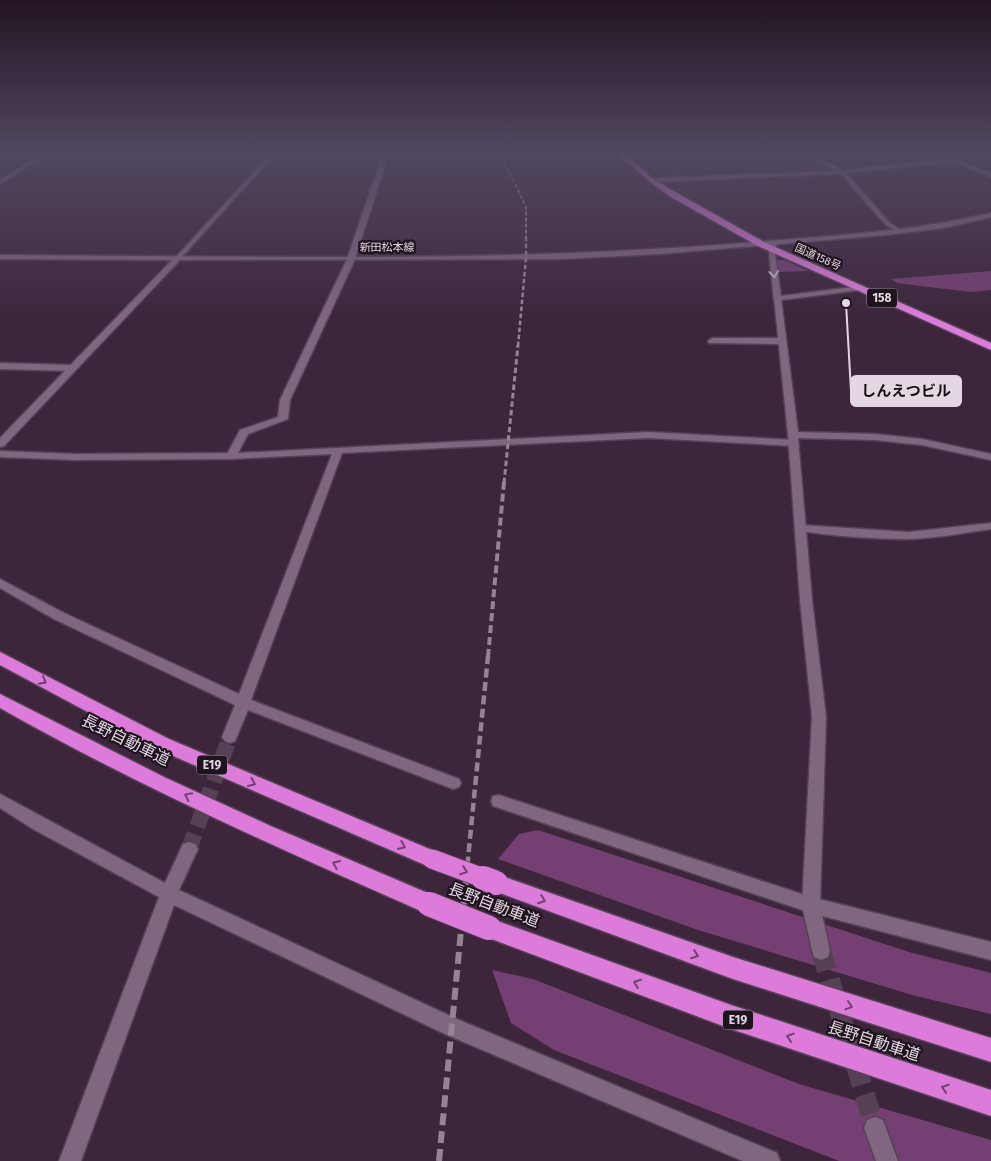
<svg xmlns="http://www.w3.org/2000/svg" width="991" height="1161" viewBox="0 0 991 1161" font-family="'Fira Sans','Noto Sans JP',sans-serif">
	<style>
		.green { fill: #743f72 }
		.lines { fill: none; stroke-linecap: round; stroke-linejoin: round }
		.stream { stroke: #340434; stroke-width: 2.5 }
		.street-tunnel { stroke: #564055; stroke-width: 16; stroke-dasharray: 16 8; stroke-linecap: butt }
		.secondary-tunnel { stroke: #564055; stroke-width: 20; stroke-dasharray: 20 10; stroke-linecap: butt }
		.street-casing { stroke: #554255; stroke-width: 3 }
		.secondary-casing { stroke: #554255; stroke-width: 3 }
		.highway-casing { stroke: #554255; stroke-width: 3 }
		.street { fill: #81667f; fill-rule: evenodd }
		.secondary { fill: #81667f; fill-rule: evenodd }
		.highway { fill: #dc7bd9; fill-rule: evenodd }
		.rail-far5 { stroke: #968495; stroke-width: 2; stroke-dasharray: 4 2; stroke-linecap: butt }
		.rail-far4 { stroke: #968495; stroke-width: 2.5; stroke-dasharray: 4.5 2.5; stroke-linecap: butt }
		.rail-far3 { stroke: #968495; stroke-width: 3; stroke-dasharray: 5.5 3; stroke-linecap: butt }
		.rail-far2 { stroke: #968495; stroke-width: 4; stroke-dasharray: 8 4; stroke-linecap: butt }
		.rail-far1 { stroke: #968495; stroke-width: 4.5; stroke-dasharray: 9 4.5; stroke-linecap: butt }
		.rail { stroke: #968495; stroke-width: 6; stroke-dasharray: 12 6; stroke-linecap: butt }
		.highway-bridge-far1-casing { stroke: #554255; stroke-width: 21; stroke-linecap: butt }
		.highway-bridge-casing { stroke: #554255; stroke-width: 26; stroke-linecap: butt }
		.highway-bridge-far1 { stroke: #dc7bd9; stroke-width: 19 }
		.highway-bridge { stroke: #dc7bd9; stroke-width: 24 }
		.oneway { stroke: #c7b4c6 }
		.oneway2 { stroke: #734272 }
		.labels { text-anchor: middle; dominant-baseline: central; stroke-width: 4.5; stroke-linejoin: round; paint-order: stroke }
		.far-street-label { font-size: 11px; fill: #e5d6e4; stroke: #1e141d }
		.shield { fill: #1e141d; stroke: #a99ca8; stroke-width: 1 }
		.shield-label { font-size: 12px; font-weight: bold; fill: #e5d6e4 }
		.near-street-label { font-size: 16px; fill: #e5d6e4; stroke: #1e141d }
		.leader { fill: none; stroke: #e5d6e4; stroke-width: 2 }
		.callout-dot { fill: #e5d6e4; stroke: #1e141d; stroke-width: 2 }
		.callout { fill: #e5d6e4; stroke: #e5d6e4; stroke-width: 2 }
		.callout-label { font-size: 15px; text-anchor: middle; font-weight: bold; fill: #111 }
	</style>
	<rect width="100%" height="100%" fill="#3d263c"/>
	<path class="green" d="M 777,260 L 785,260 L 808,271 L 779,272 Z
		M 991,271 L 991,290 L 970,292 L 897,283 L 891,279 Z
		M 538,830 L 909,952 L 991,973 L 991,1014 L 912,995 L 698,930 L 498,859 L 519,834 Z
		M 492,970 L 533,979 L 799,1084 L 991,1140 L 991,1161 L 839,1161 L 554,1050 L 511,1023 Z"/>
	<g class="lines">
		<path class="stream" d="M 638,153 L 646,159"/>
		<path class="street-tunnel" d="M 189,849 L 230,737"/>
		<path class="secondary-tunnel" d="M 821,951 L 875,1128"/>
		<defs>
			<path id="street" d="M 44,153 L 50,153 L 0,184 L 0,180 Z
				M 271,153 L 276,153 L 180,259 L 176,259 L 176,257 Z
				M 383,153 L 389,153 L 355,259 L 290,400 L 288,419 L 248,434 L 238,453 L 648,432 L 794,440 L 799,443 L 794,446 L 648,438 L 342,453 L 251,700 L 459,779 L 461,783 L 459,787 L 453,789 L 248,710 L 235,741 L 230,743 L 225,741 L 222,737 L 235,705 L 54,619 L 0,588 L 0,579 L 64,613 L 239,694 L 332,454 L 231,459 L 226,456 L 240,430 L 278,417 L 280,400 L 347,259 Z
				M 801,153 L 808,153 L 843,170 L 946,159 L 933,153 L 940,153 L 991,173 L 991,177 L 953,162 L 846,173 L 890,223 L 901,230 L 901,232 L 899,233 L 886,225 L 841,174 L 651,182 L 648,180 L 651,178 L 835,171 Z
				M 774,240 L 777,242 L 775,253 L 781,296 L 860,286 L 864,288 L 860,290 L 774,301 L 769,253 L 771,242 Z
				M 712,338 L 782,338 L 786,341 L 782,344 L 709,343 L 708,341 Z
				M 0,363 L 72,365 L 76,368 L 72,371 L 0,369 Z
				M 991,523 L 991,529 C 964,533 937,538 910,539 C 895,540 802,535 795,528 L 801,525 L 909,532 Z
				M 0,794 L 165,883 L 183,844 L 189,842 L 195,844 L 198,849 L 179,890 L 459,1020 L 777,1153 L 780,1161 L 743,1161 L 445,1034 L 174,905 L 81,1161 L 59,1161 L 159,897 L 33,829 L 0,808 Z
				M 499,795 L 811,897 L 991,942 L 991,960 L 811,913 L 493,806 L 491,801 L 493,796 Z"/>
			<path id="secondary" d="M 991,213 L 991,217 L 944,228 L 886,235 L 659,254 L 561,259 L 180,260 L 4,446 L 0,447 L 0,438 L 172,260 L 0,259 L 0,255 C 248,256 496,263 744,243 C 827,236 910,232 991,213 Z
				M 774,297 L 781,299 L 798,432 L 875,434 L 922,439 L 991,454 L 991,460 L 922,445 L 875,440 L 798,438 L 812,600 L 826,717 L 820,905 L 830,951 L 828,957 L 821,960 L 814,957 L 812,951 L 802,905 L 812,717 L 800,600 L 788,435 Z
				M 0,451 L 76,454 L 231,453 L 236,456 L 231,459 L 76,460 L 0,457 Z
				M 875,1117 L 883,1120 L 898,1161 L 876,1161 L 864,1128 L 867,1120 Z"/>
			<path id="highway" d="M 617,153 L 624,153 L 653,179 L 677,193 L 764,242 L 991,343 L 991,350 L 758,246 L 671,197 L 649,181 Z
				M 0,652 L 169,739 L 439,853 L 442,859 L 439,865 L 432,868 L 425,865 L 157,749 L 0,665 Z
				M 0,694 L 164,777 L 273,827 L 437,897 L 440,904 L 437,911 L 429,914 L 421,911 C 278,848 136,785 0,708 Z
				M 496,874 L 733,957 L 991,1038 L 991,1062 L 733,979 L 489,889 L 485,883 L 489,877 Z
				M 489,918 L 731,1005 L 991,1090 L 991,1116 L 731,1029 L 481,935 L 478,928 L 481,921 Z"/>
		</defs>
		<use href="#street" class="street-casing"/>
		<use href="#secondary" class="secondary-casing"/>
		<use href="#highway" class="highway-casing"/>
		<use href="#street" class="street"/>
		<use href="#secondary" class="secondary"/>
		<use href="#highway" class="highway"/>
		<path class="rail-far5" d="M 497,153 L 513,179 L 526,207 L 526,238"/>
		<path class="rail-far4" d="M 518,346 L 526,258 L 526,237"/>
		<path class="rail-far3" d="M 504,483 L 518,345"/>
		<path class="rail-far2" d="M 488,657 L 504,482"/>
		<path class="rail-far1" d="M 466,879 L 488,656"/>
		<path class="rail" d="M 439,1161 L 466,878"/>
		<defs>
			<path id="highway-bridge-far1" d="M 432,859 L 486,879"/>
			<path id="highway-bridge" d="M 483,878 L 496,883
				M 429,904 L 489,928"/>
		</defs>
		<use href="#highway-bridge-far1" class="highway-bridge-far1-casing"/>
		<use href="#highway-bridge" class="highway-bridge-casing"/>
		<use href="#highway-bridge-far1" class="highway-bridge-far1"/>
		<use href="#highway-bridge" class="highway-bridge"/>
	</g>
	<defs><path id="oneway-chevron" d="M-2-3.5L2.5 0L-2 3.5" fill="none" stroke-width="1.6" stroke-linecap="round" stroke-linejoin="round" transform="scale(1.25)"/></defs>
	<use class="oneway" href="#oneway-chevron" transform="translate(774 274) rotate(84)"/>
	<g class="oneway2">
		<use href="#oneway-chevron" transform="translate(43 681) rotate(28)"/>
		<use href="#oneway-chevron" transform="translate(252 783) rotate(24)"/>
		<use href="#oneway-chevron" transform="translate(188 796) rotate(-154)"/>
		<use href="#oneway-chevron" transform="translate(402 846) rotate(23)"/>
		<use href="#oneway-chevron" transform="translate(336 864) rotate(-157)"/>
		<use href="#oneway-chevron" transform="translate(464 871) rotate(21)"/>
		<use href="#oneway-chevron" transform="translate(542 900) rotate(20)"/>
		<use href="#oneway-chevron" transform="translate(695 955) rotate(20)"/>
		<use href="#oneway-chevron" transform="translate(637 983) rotate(-160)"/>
		<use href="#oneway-chevron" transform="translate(849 1006) rotate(18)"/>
		<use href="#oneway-chevron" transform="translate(790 1037) rotate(-162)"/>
		<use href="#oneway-chevron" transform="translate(945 1088) rotate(-162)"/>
	</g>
	<linearGradient id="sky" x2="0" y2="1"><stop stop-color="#221521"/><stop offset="0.48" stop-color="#514761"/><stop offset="1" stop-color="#514761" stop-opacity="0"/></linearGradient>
	<rect width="991" height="316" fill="url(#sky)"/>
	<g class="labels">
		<g class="far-street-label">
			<text x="387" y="247">新田松本線</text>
			<text transform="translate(818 257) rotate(24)">国道158号</text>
		</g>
		<g class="shield">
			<rect x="867" y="288.5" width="30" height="19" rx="4"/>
			<rect x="197" y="755.5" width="30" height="19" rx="4"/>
			<rect x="723" y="1010.5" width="30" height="19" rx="4"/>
		</g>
		<g class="shield-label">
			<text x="882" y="298">158</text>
			<text x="212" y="765">E19</text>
			<text x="738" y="1020">E19</text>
		</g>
		<g class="near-street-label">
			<text transform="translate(126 740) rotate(26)">長野自動車道</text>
			<text transform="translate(494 905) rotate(21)">長野自動車道</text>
			<text transform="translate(874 1041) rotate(18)">長野自動車道</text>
		</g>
	</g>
	<path class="leader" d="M846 303L851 391"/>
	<circle class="callout-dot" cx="846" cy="303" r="5"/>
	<rect class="callout" x="851" y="376" width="110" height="30" rx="5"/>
	<g class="callout-label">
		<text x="906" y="396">しんえつビル</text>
	</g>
</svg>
